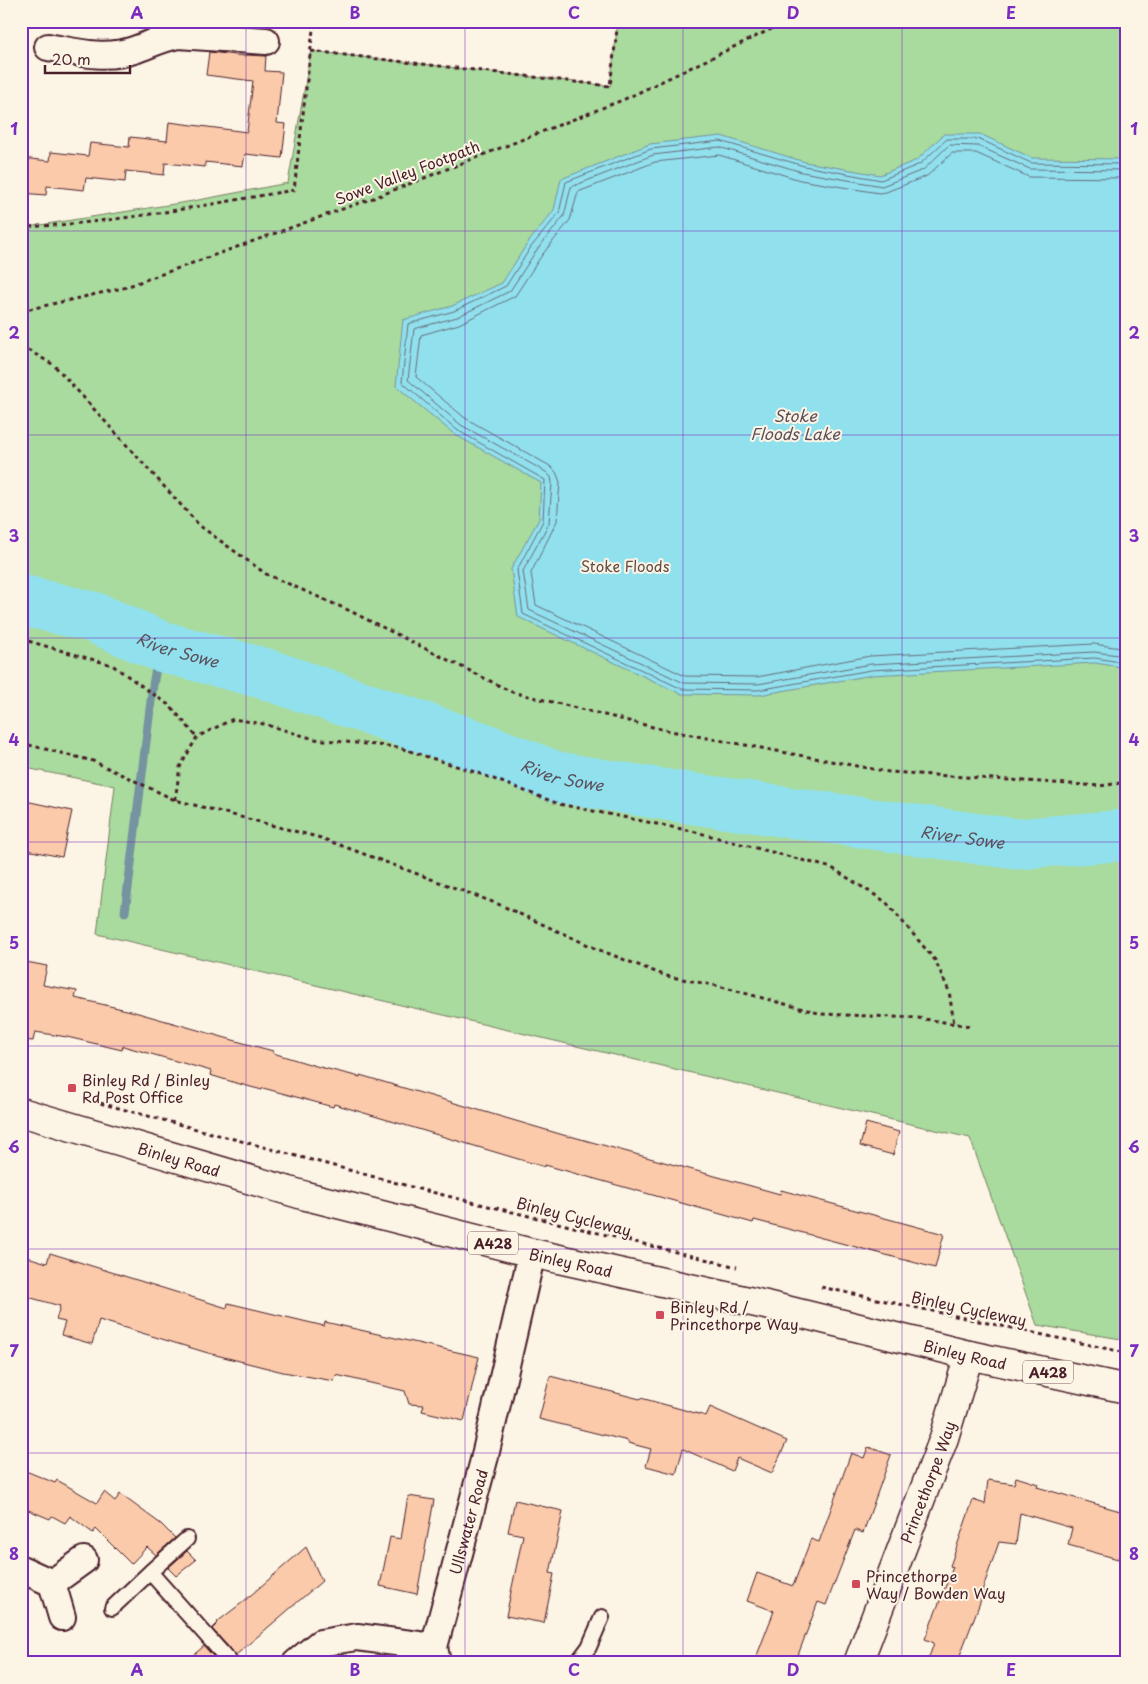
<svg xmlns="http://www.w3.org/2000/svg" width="1148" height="1684" viewBox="0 0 1148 1684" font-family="'Playpen Sans',sans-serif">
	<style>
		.green { fill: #a8db9d; stroke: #797d64 }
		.water { fill: #91e0ee; stroke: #7593a0 }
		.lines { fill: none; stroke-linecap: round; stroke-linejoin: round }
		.shore { stroke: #666c79; stroke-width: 1 }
		.stream { stroke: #7593a0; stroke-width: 9 }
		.river { stroke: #91e0ee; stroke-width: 51 }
		.building { fill: #facaaa; stroke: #4a1f2b }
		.service-casing { stroke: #4a1f2b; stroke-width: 18 }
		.minor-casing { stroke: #4a1f2b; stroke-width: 30 }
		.tertiary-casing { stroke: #4a1f2b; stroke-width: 31 }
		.primary-casing { stroke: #4a1f2b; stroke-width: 31 }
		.path { stroke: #4a1f2b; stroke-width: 3; stroke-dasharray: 4 4; stroke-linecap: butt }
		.service { stroke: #fcf5e5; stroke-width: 14 }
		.minor { stroke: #fcf5e5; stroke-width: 26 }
		.tertiary { stroke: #fcf5e5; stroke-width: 28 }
		.primary { stroke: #fcf5e5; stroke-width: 28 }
		.grid { fill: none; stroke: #7b2cbf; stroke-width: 1; stroke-opacity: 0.55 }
		.poi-dot { fill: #d1495b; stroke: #fcf5e5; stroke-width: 2 }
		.labels { text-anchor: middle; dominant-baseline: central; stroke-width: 4; stroke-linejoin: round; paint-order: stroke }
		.shield { fill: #fcf5e5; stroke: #7f5f63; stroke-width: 1 }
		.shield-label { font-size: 14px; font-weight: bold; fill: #4a1f2b }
		.street-label { font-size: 15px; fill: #4a1f2b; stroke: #fcf5e5 }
		.park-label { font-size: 15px; fill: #624e48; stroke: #fcf5e5 }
		.poi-label { font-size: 15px; fill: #4a1f2b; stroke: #fcf5e5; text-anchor: start }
		.water-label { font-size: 16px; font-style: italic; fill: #5c4f5c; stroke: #fcf5e5 }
		.neatline { fill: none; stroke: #7b2cbf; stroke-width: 2 }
		.grid-label { font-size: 16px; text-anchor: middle; font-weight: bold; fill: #7b2cbf }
	</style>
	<rect width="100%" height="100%" fill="#fcf5e5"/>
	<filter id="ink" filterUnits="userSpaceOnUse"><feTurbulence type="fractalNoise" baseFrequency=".02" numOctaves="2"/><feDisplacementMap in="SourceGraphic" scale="10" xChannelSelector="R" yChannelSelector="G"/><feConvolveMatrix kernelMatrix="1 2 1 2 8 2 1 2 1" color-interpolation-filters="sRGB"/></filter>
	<g filter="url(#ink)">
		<path class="green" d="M 618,21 L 1127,21 L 1127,1340 L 1037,1325 L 970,1138 L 97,934 L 115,786 L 21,767 L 21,228 L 193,201 L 288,183 L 311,51 L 610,86 Z"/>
		<path class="water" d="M 944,134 L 980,134 L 1032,158 L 1127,159 L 1127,668 L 1095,663 L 872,675 L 759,695 L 681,694 L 518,617 L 511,569 L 539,519 L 541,483 L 454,434 L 396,386 L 403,320 L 452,306 L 502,283 L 527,244 L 554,210 L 561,179 L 650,144 L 721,136 L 805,162 L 880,175 L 917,160 Z"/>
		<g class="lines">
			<path class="shore" d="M 1127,164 L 1031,163 L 979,139 L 947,139 L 920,164 L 881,180 L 804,166 L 720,141 L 651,149 L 566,182 L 559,213 L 531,247 L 506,286 L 454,311 L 408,324 L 402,382 L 457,430 L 545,480 L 543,521 L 517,570 L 523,614 L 682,689 L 758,690 L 871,670 L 1095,658 L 1127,663
				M 1127,170 L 1030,169 L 978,146 L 949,145 L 923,170 L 882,186 L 802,172 L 719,147 L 653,155 L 571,187 L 564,216 L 536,251 L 510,291 L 457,317 L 414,329 L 408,380 L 461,425 L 546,472 L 551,477 L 552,483 L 549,523 L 523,571 L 529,610 L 684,683 L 758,684 L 871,664 L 1094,652 L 1127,656
				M 1127,178 L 1029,177 L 976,153 L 952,153 L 927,176 L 886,192 L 879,193 L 800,180 L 719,155 L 655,162 L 578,192 L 570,220 L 542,255 L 515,296 L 459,324 L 421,335 L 416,377 L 465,418 L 550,466 L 556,472 L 560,482 L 557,521 L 531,573 L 536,605 L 685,676 L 757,677 L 870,656 L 1094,644 L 1127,649"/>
			<path class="stream" d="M 125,912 L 153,685 L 160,646"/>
			<path class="river" id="s1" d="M 21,600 L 93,617 L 160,646 L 266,674 L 480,747 L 556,777 L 687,798 L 1016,844 L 1127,835"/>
		</g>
		<path class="building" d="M 209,52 L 245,56 L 245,55 L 266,56 L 265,71 L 282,72 L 277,123 L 286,124 L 282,158 L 245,154 L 243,166 L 205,162 L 205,167 L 165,163 L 164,175 L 126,171 L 125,182 L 86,178 L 84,190 L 47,186 L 46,195 L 21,193 L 21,158 L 50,161 L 51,152 L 88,156 L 90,143 L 129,147 L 130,137 L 167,141 L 169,122 L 247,132 L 253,81 L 206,75 Z
			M 21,800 L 72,811 L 62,857 L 21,849 Z
			M 21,961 L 47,966 L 43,985 L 77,991 L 75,998 L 131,1011 L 247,1044 L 273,1051 L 273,1053 L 316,1066 L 360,1077 L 360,1075 L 570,1137 L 570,1136 L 780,1194 L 781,1190 L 944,1234 L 935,1268 L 754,1220 L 753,1223 L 545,1165 L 545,1167 L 334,1104 L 333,1107 L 263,1088 L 262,1090 L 236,1083 L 210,1075 L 211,1071 L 123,1046 L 122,1050 L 67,1037 L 35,1032 L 33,1041 L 21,1040 Z
			M 866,1123 L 899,1132 L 893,1155 L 860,1146 Z
			M 50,1253 L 227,1308 L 228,1303 L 324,1326 L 325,1322 L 479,1357 L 464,1421 L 422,1411 L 424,1405 L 409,1404 L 405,1391 L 336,1375 L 334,1381 L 283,1372 L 208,1353 L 99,1320 L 92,1344 L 61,1335 L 65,1322 L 56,1320 L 60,1306 L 21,1295 L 21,1255 L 47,1263 Z
			M 550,1376 L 640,1399 L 641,1398 L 706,1416 L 710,1407 L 787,1441 L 772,1473 L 737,1458 L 732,1471 L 683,1449 L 676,1474 L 646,1466 L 651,1449 L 628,1443 L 628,1441 L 539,1419 Z
			M 868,1447 L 891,1455 L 863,1533 L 855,1530 L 826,1605 L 818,1602 L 795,1663 L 754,1663 L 774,1611 L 747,1601 L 757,1573 L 793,1586 L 811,1539 L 819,1542 L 851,1453 L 864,1458 Z
			M 21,1469 L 55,1483 L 57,1480 L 97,1503 L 104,1492 L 115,1501 L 120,1494 L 161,1524 L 175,1538 L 156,1555 L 147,1547 L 131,1564 L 96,1529 L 93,1533 L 70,1516 L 65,1523 L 52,1516 L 50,1519 L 21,1507 Z
			M 1016,1477 L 1038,1484 L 1037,1487 L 1127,1513 L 1127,1528 L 1118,1559 L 1068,1545 L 1072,1528 L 1020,1513 L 1016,1544 L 999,1542 L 982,1591 L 984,1592 L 957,1663 L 927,1663 L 934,1643 L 925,1639 L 953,1567 L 950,1566 L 973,1500 L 985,1504 L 988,1480 L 1014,1484 Z
			M 408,1496 L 434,1500 L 417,1594 L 380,1586 L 390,1537 L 401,1539 Z
			M 515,1500 L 563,1511 L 550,1573 L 554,1574 L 544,1623 L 506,1616 L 523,1535 L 508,1532 Z
			M 306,1547 L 322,1581 L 236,1655 L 212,1629 L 218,1623 L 217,1622 L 243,1602 Z
			M 187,1551 L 196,1560 L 176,1576 L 168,1568 Z
			M 204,1646 L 219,1663 L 184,1663 Z"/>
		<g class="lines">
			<defs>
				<path id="service" d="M 187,1539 L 150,1572 L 231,1663
					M 112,1608 L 150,1572
					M 577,1663 L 589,1647 L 602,1617"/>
				<g id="minor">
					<path d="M 48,47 C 76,52 105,60 134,50 C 149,45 162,38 178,35 L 266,41"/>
					<path d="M 21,1569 L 52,1583"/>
					<path d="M 62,1617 L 52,1583 L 84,1560"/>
					<path d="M 296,1663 L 320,1643 L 357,1637 L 434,1647"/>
					<path id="s2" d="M 437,1663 L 434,1647 L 484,1460 L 532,1253"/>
				</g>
				<g id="tertiary">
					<path id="s3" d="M 858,1663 L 944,1438 L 969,1355"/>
				</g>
				<g id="primary">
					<path id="s4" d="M 21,1112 L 306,1196 L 532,1253 L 766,1305 L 969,1355 L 1127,1389"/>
				</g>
			</defs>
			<use href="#service" class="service-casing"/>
			<use href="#minor" class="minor-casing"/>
			<use href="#tertiary" class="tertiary-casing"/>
			<use href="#primary" class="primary-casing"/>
			<path class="path" d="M 311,51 L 610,86 L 618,21
				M 21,227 C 113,224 203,205 294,190 L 314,21
				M 21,311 L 123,288 L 376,197 L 625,99 L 788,21
				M 21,346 L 54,365 L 200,526 L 266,574 L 348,610 L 512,692 L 665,730 L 889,772 L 1100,786 L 1127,782
				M 21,639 L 112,665 L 170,706 L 197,737
				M 21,743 L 93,761 L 175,800 L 321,838 L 498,904 L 597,949 L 666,976 L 718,986 L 822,1014 L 918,1018 L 970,1026
				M 175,800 L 180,767 L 197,737 L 233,719 L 264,724 L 314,739 L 397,747 L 478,773 L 559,804 L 696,832 L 832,868 L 886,902 L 935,960 L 949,991 L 954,1024
				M 85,1099 L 423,1190 L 737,1267
				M 821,1287 L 1127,1353"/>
			<use href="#service" class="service"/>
			<use href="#minor" class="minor"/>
			<use href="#tertiary" class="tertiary"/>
			<use href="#primary" class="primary"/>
		</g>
	</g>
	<path class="grid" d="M 246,21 L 246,1663M 465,21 L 465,1663M 683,21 L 683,1663M 902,21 L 902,1663M 21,231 L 1127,231M 21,435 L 1127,435M 21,638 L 1127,638M 21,842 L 1127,842M 21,1046 L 1127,1046M 21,1249 L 1127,1249M 21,1453 L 1127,1453"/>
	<g class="poi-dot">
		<rect x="67" y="1083" width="10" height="10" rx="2.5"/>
		<rect x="655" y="1310" width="10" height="10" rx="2.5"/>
		<rect x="851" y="1579" width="10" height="10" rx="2.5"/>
	</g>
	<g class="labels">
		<g class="shield">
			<rect x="468" y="1231.5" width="50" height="23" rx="4"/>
			<rect x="1023" y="1360.5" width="50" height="23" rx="4"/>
		</g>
		<g class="shield-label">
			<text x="493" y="1243">A428</text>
			<text x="1048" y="1372">A428</text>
		</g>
		<g class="street-label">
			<text transform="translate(407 172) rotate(-21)">Sowe Valley Footpath</text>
			<text stroke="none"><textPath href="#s4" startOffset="165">Binley Road</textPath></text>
			<text transform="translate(574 1216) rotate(14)">Binley Cycleway</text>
			<text stroke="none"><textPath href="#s4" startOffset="570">Binley Road</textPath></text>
			<text transform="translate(969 1308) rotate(12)">Binley Cycleway</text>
			<text stroke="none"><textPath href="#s4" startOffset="975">Binley Road</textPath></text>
			<text stroke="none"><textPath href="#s3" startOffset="194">Princethorpe Way</textPath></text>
			<text stroke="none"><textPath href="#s2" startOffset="146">Ullswater Road</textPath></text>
		</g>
		<g class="park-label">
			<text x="625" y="565">Stoke Floods</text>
		</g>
		<g class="poi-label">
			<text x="82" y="1079">Binley Rd / Binley<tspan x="82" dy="17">Rd Post Office</tspan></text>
			<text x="670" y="1306">Binley Rd /<tspan x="670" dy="17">Princethorpe Way</tspan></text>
			<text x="866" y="1575">Princethorpe<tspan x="866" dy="17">Way / Bowden Way</tspan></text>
		</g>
		<g class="water-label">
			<text x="795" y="415">Stoke<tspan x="795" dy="18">Floods Lake</tspan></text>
			<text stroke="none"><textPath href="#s1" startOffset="165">River Sowe</textPath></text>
			<text stroke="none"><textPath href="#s1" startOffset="570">River Sowe</textPath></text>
			<text stroke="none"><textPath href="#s1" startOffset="975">River Sowe</textPath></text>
		</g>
	</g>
	<rect width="1148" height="1684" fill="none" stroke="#fcf5e5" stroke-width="55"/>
	<path d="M45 65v8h85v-8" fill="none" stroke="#4a1f2b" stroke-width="2.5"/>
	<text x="52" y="65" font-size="15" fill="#4a1f2b" stroke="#fcf5e5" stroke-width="4" paint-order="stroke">20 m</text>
	<rect x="28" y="28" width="1092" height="1628" class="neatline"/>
	<g class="grid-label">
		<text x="137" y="19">A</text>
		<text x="355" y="19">B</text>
		<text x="574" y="19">C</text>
		<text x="793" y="19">D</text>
		<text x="1011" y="19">E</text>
		<text x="14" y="135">1</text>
		<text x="1134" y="135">1</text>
		<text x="14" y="339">2</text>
		<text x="1134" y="339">2</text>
		<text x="14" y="542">3</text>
		<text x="1134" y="542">3</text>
		<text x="14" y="746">4</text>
		<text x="1134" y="746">4</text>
		<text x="14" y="949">5</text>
		<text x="1134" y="949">5</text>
		<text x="14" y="1153">6</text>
		<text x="1134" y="1153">6</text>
		<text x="14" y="1357">7</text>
		<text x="1134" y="1357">7</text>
		<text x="14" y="1560">8</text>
		<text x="1134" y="1560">8</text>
		<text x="137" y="1676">A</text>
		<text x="355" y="1676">B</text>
		<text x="574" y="1676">C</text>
		<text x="793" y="1676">D</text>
		<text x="1011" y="1676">E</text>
	</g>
</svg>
